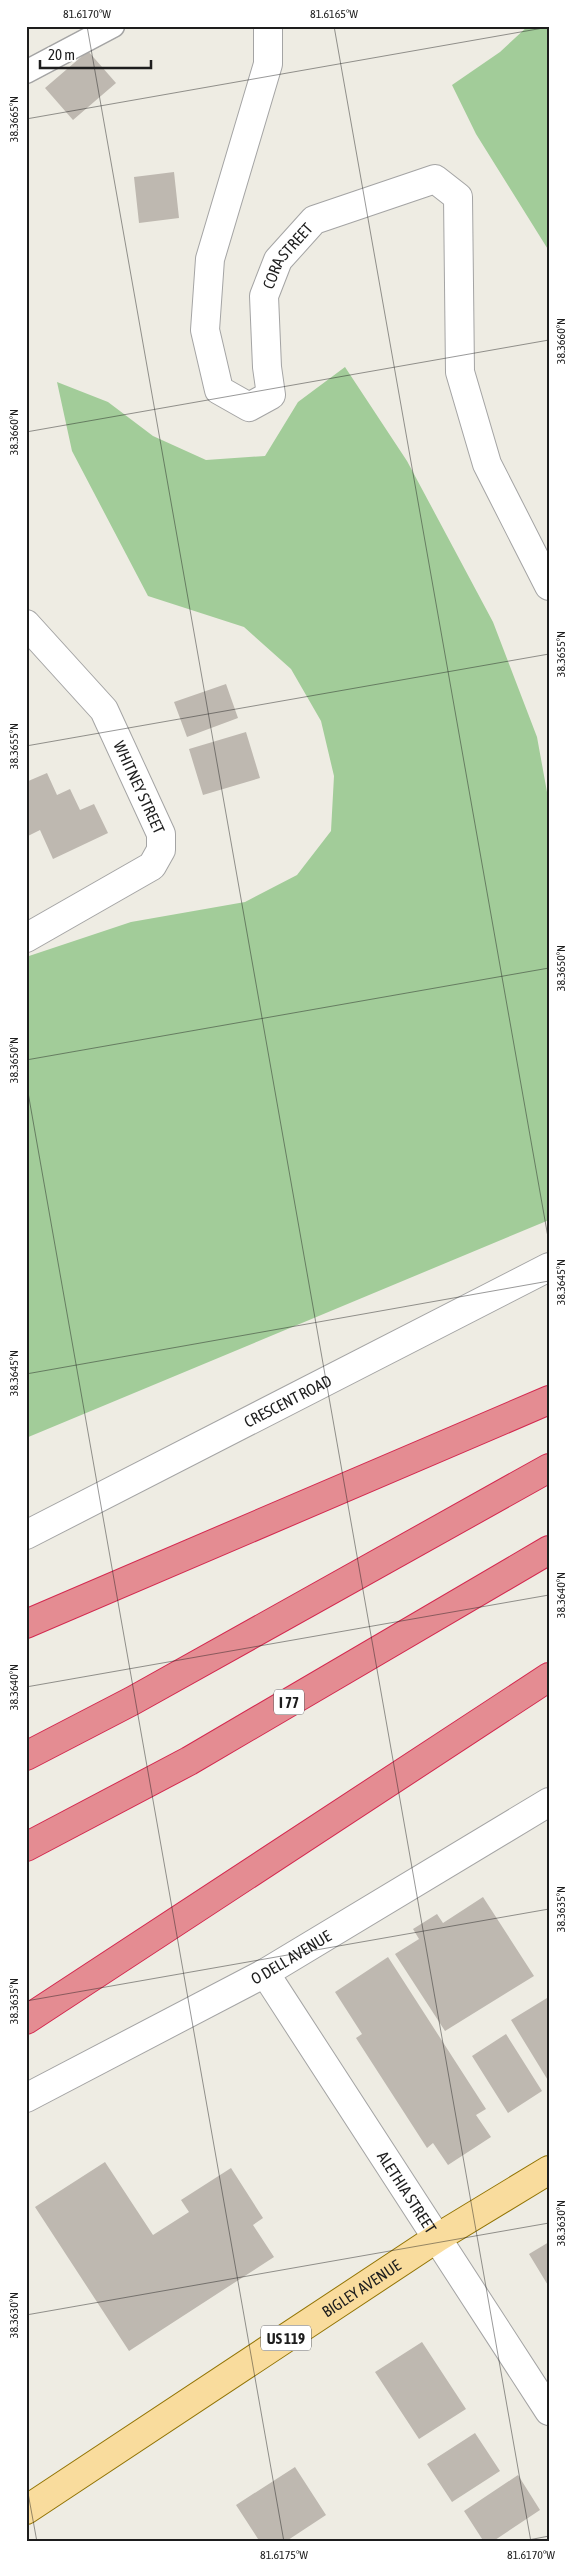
<svg xmlns="http://www.w3.org/2000/svg" width="575" height="2568" viewBox="0 0 575 2568" font-family="'Asap Condensed',sans-serif">
	<style>
		.forest { fill: #a2cc99 }
		.building { fill: #beb8b0 }
		.lines { fill: none; stroke-linecap: round; stroke-linejoin: round }
		.lane-casing { stroke: #a4a4a4; stroke-width: 25 }
		.street-casing { stroke: #a4a4a4; stroke-width: 30 }
		.primary-casing { stroke: #927404; stroke-width: 30 }
		.highway-casing { stroke: #d3294f; stroke-width: 30 }
		.lane { stroke: #fff; stroke-width: 22 }
		.street { stroke: #fff; stroke-width: 28 }
		.primary { stroke: #f9dc9d; stroke-width: 28 }
		.highway { stroke: #e48c92; stroke-width: 28 }
		.ticks { fill: none; stroke: #1d1d1d; stroke-width: 1; stroke-opacity: 0.45 }
		.labels { text-anchor: middle; dominant-baseline: central; stroke-width: 4; stroke-linejoin: round; paint-order: stroke }
		.shield { fill: #fff; stroke: #616161; stroke-width: 1 }
		.shield-label { font-size: 15px; font-weight: bold; fill: #1d1d1d }
		.street-label { font-size: 16px; fill: #1d1d1d; stroke: #fff }
		.neatline { fill: none; stroke: #1d1d1d; stroke-width: 2 }
		.ticks-label { font-size: 12px; text-anchor: middle; fill: #1d1d1d }
	</style>
	<rect width="100%" height="100%" fill="#eeece3"/>
	<path class="forest" d="M 528,26 L 549,26 L 549,251 L 476,134 L 452,85 L 500,52 Z
		M 345,367 L 407,461 L 493,622 L 537,737 L 547,792 L 549,856 L 549,1220 L 26,1438 L 26,957 L 131,922 L 245,902 L 297,875 L 331,831 L 334,776 L 321,721 L 291,669 L 244,627 L 148,596 L 72,451 L 57,382 L 108,402 L 153,436 L 206,460 L 265,456 L 298,402 Z"/>
	<path class="building" d="M 88,51 L 116,83 L 73,120 L 45,88 Z
		M 174,172 L 179,218 L 139,223 L 134,177 Z
		M 226,684 L 238,718 L 187,737 L 174,702 Z
		M 246,732 L 260,778 L 203,795 L 189,749 Z
		M 47,773 L 57,795 L 70,789 L 80,810 L 94,804 L 108,833 L 53,859 L 40,830 L 26,837 L 26,782 Z
		M 483,1897 L 534,1976 L 445,2031 L 395,1954 L 419,1939 L 413,1929 L 437,1914 L 443,1923 Z
		M 388,1957 L 486,2109 L 476,2115 L 491,2137 L 448,2165 L 433,2143 L 427,2148 L 356,2038 L 362,2034 L 335,1992 Z
		M 547,1998 L 549,2002 L 549,2082 L 511,2020 Z
		M 506,2034 L 542,2091 L 508,2113 L 472,2056 Z
		M 105,2162 L 153,2235 L 189,2212 L 181,2200 L 231,2168 L 263,2218 L 253,2225 L 274,2257 L 129,2351 L 35,2207 Z
		M 549,2242 L 549,2287 L 529,2254 Z
		M 422,2342 L 466,2409 L 419,2439 L 375,2372 Z
		M 475,2433 L 500,2471 L 452,2502 L 427,2464 Z
		M 295,2467 L 326,2515 L 285,2542 L 260,2542 L 236,2505 Z
		M 518,2475 L 540,2510 L 492,2542 L 484,2542 L 464,2511 Z"/>
	<g class="lines">
		<defs>
			<path id="lane" d="M 26,72 L 113,26"/>
			<g id="street">
				<path id="s1" d="M 268,26 L 268,64 L 210,259 L 205,330 L 219,390 L 249,407 L 271,395 L 267,367 L 264,296 L 278,260 L 314,220 L 435,179 L 458,197 L 460,372 L 487,464 L 549,586"/>
				<path id="s2" d="M 26,624 L 104,710 L 161,834 L 161,850 L 152,866 L 26,938"/>
				<path id="s3" d="M 26,1535 L 549,1267"/>
				<path id="s4" d="M 265,1973 L 549,2411"/>
				<path id="s5" d="M 26,2098 L 265,1973 L 549,1802"/>
			</g>
			<g id="primary">
				<path id="s6" d="M 26,2510 L 437,2238 L 549,2170"/>
			</g>
			<path id="highway" d="M 26,1624 L 549,1400
				M 26,1756 L 132,1701 L 549,1468
				M 26,1847 L 189,1761 L 549,1550
				M 26,2020 L 549,1677"/>
		</defs>
		<use href="#lane" class="lane-casing"/>
		<use href="#street" class="street-casing"/>
		<use href="#primary" class="primary-casing"/>
		<use href="#highway" class="highway-casing"/>
		<use href="#lane" class="lane"/>
		<use href="#street" class="street"/>
		<use href="#primary" class="primary"/>
		<use href="#highway" class="highway"/>
	</g>
	<path class="ticks" d="M 87,26 L 531,2542M 334,26 L 549,1243M 26,119 L 549,27M 26,432 L 549,340M 26,746 L 549,654M 26,1060 L 549,968M 26,1081 L 284,2542M 26,1374 L 549,1281M 26,1687 L 549,1595M 26,2001 L 549,1909M 26,2315 L 549,2223M 26,2482 L 37,2542M 518,2542 L 549,2536"/>
	<g class="labels">
		<g class="shield">
			<rect x="274" y="1689.5" width="30" height="25" rx="4"/>
			<rect x="261" y="2325.5" width="50" height="25" rx="4"/>
		</g>
		<g class="shield-label">
			<text x="289" y="1702">I 77</text>
			<text x="286" y="2338">US 119</text>
		</g>
		<g class="street-label">
			<text stroke="none"><textPath href="#s1" startOffset="580">CORA STREET</textPath></text>
			<text stroke="none"><textPath href="#s2" startOffset="201">WHITNEY STREET</textPath></text>
			<text stroke="none"><textPath href="#s3" startOffset="294">CRESCENT ROAD</textPath></text>
			<text stroke="none"><textPath href="#s5" startOffset="300">O DELL AVENUE</textPath></text>
			<text stroke="none"><textPath href="#s4" startOffset="261">ALETHIA STREET</textPath></text>
			<text stroke="none"><textPath href="#s6" startOffset="402">BIGLEY AVENUE</textPath></text>
		</g>
	</g>
	<rect width="575" height="2568" fill="none" stroke="#ffffff" stroke-width="55"/>
	<path d="M40 60v8h111v-8" fill="none" stroke="#1d1d1d" stroke-width="2.5"/>
	<text x="48" y="60" font-size="15" fill="#1d1d1d" stroke="#ffffff" stroke-width="4" paint-order="stroke">20 m</text>
	<rect x="28" y="28" width="520" height="2512" class="neatline"/>
	<g class="ticks-label">
		<text x="87" y="18">81.6170°W</text>
		<text x="334" y="18">81.6165°W</text>
		<text transform="translate(14 119) rotate(-90)" y="4">38.3665°N</text>
		<text transform="translate(561 341) rotate(-90)" y="4">38.3660°N</text>
		<text transform="translate(14 432) rotate(-90)" y="4">38.3660°N</text>
		<text transform="translate(561 654) rotate(-90)" y="4">38.3655°N</text>
		<text transform="translate(14 746) rotate(-90)" y="4">38.3655°N</text>
		<text transform="translate(561 968) rotate(-90)" y="4">38.3650°N</text>
		<text transform="translate(14 1060) rotate(-90)" y="4">38.3650°N</text>
		<text transform="translate(561 1282) rotate(-90)" y="4">38.3645°N</text>
		<text transform="translate(14 1373) rotate(-90)" y="4">38.3645°N</text>
		<text transform="translate(561 1595) rotate(-90)" y="4">38.3640°N</text>
		<text transform="translate(14 1687) rotate(-90)" y="4">38.3640°N</text>
		<text transform="translate(561 1909) rotate(-90)" y="4">38.3635°N</text>
		<text transform="translate(14 2001) rotate(-90)" y="4">38.3635°N</text>
		<text transform="translate(561 2223) rotate(-90)" y="4">38.3630°N</text>
		<text transform="translate(14 2315) rotate(-90)" y="4">38.3630°N</text>
		<text x="284" y="2559">81.6175°W</text>
		<text x="531" y="2559">81.6170°W</text>
	</g>
</svg>
